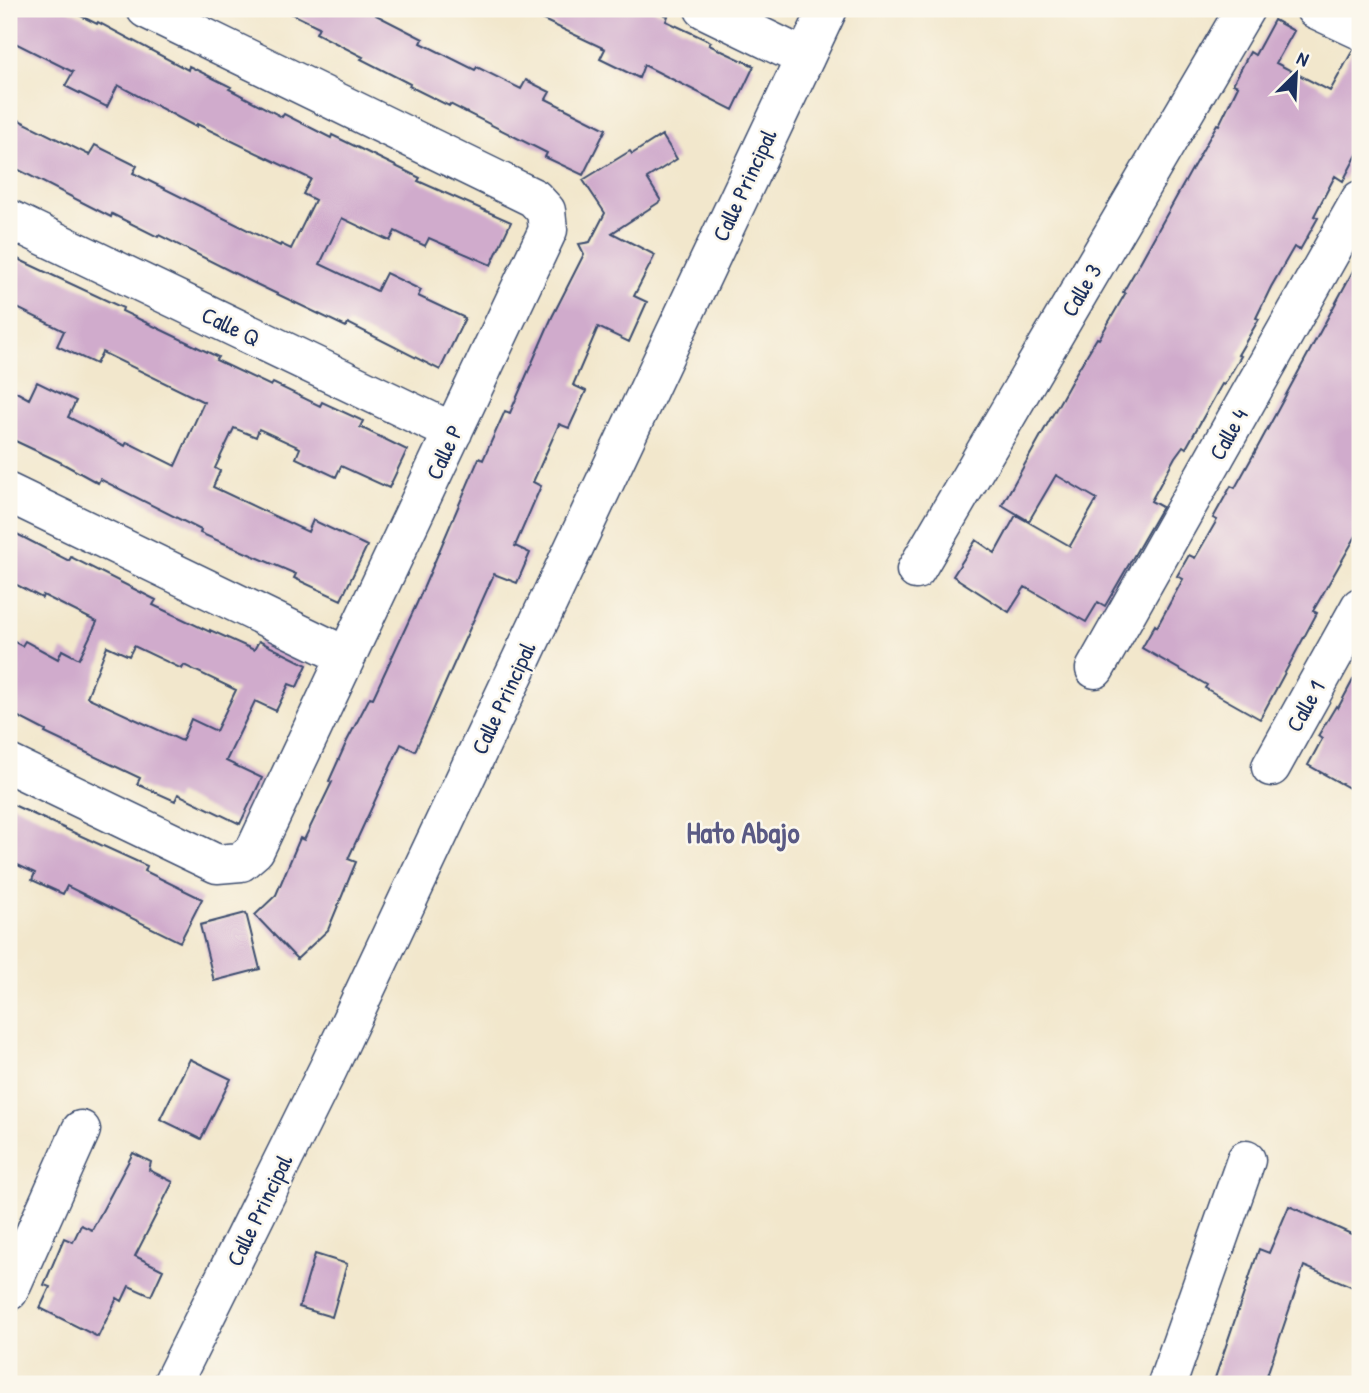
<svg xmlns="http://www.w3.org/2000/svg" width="1369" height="1393" viewBox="0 0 1369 1393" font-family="'Patrick Hand',sans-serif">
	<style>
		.building { fill: #d0abcc; fill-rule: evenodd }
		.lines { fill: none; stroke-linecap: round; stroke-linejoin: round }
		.minor-casing { stroke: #3b4b6e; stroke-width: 41 }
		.minor { stroke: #fff; stroke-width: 38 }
		.labels { text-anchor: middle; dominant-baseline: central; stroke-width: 5; stroke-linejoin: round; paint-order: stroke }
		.street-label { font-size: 23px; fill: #1b2f5e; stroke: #fbf7ec }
		.district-label { font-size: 30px; font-weight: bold; fill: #5a5a84; stroke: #fbf7ec }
	</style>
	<rect width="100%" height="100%" fill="#fbf7ec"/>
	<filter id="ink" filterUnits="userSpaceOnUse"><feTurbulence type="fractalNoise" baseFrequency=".0143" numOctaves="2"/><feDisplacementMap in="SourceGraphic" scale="14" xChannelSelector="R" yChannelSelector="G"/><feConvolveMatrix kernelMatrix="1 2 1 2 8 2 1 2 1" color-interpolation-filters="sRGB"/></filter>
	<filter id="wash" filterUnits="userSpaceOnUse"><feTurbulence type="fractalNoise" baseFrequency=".00686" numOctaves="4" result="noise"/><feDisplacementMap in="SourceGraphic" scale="28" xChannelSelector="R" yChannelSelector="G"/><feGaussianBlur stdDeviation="1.57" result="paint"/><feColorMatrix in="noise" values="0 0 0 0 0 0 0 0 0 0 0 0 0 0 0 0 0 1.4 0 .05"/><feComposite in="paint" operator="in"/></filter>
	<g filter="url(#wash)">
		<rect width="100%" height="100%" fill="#f2e7cc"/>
		<g id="blocks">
			<path class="building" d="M 9,9 L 67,9 L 97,24 L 98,22 L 188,70 L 189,66 L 231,87 L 229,89 L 282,117 L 284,114 L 331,138 L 332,135 L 420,178 L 418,181 L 511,222 L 491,265 L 429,238 L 425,246 L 395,231 L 390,241 L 342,218 L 320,264 L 377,291 L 386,273 L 421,290 L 418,296 L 465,318 L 440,370 L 348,323 L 346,327 L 252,282 L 159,235 L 158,237 L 112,214 L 111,217 L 9,165 L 9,115 L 89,155 L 95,145 L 137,166 L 133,173 L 280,246 L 281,244 L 291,249 L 315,200 L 303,194 L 311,179 L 197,124 L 196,127 L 118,85 L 107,107 L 65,86 L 73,72 L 9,40 Z
				M 282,9 L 379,9 L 376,15 L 423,39 L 421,43 L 475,70 L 477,67 L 521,89 L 526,80 L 550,92 L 546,99 L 606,129 L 583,175 L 545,157 L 547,153 L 450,104 L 449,106 L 409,86 L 410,84 L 361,59 L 363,57 L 316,33 L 319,27 Z
				M 520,9 L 652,9 L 668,16 L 666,21 L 711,42 L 709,45 L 754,66 L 733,110 L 644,65 L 639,78 L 600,59 L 605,49 Z
				M 1274,20 L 1294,31 L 1276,63 L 1330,91 L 1353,50 L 1360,52 L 1360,149 L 1343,181 L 1335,176 L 1314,216 L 1318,218 L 1300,250 L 1294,247 L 1271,287 L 1256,318 L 1259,319 L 1238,355 L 1241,356 L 1224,385 L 1222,384 L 1186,448 L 1183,446 L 1175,457 L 1151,501 L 1162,507 L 1105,606 L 1098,602 L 1086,622 L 1025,587 L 1009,612 L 953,576 L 976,540 L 995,553 L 1016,515 L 1070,546 L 1097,499 L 1056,475 L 1029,521 L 1002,505 L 1076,373 L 1097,338 L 1099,339 L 1125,294 L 1123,292 L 1137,268 L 1217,124 L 1219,125 L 1238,86 L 1233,84 L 1250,52 L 1255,55 Z
				M 662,135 L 677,159 L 647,178 L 661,201 L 612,233 L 655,255 L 634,296 L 647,302 L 629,342 L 598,327 L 573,385 L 586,391 L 569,428 L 559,424 L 533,482 L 541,486 L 515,546 L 530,553 L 517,583 L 494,574 L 415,751 L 401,744 L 348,859 L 356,862 L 328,930 L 297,959 L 255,915 L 276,895 L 300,838 L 304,840 L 332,782 L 329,781 L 347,741 L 370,697 L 373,698 L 417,603 L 479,458 L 483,460 L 505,411 L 510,413 L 552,317 L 584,254 L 579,244 L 590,242 L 605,213 L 583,180 L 630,151 L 632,154 Z
				M 9,255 L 123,308 L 122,311 L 218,357 L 216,360 L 271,386 L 273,383 L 320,406 L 322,402 L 363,421 L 360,427 L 407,450 L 389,488 L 341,466 L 336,477 L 296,458 L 300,448 L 259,429 L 256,437 L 234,428 L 215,468 L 220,471 L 213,487 L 308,532 L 313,520 L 367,546 L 341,600 L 294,578 L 296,574 L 200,533 L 201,530 L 100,479 L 98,483 L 58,461 L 9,438 L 9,388 L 29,399 L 37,382 L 76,401 L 68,417 L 125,446 L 127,442 L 175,466 L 204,402 L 102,352 L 96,364 L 57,346 L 64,331 L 9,304 Z
				M 1360,258 L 1360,529 L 1313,611 L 1317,613 L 1260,719 L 1205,688 L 1207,685 L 1142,648 L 1155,625 L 1157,627 L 1183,579 L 1177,576 L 1189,555 L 1195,558 L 1217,520 L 1213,518 L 1231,486 L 1235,488 L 1255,452 Z
				M 9,530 L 69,561 L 71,557 L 156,600 L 153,605 L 210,632 L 210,630 L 254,650 L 259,641 L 307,665 L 297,687 L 289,684 L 276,711 L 255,701 L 226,761 L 262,778 L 240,824 L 178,794 L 175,801 L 137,784 L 140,778 L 45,733 L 46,731 L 9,712 L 9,639 L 22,646 L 25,641 L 58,659 L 62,650 L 79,659 L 97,622 L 43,595 L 42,598 L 9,581 ZM 107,646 L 129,656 L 134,646 L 182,669 L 184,665 L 236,690 L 216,731 L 191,719 L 182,741 L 87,697 Z
				M 1360,667 L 1360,794 L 1308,765 L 1322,739 L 1318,736 L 1336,706 L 1338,708 Z
				M 9,803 L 147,866 L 145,871 L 202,899 L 180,942 L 67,886 L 63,894 L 32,880 L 35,873 L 9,861 Z
				M 246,913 L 260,969 L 214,981 L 200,925 Z
				M 190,1059 L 231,1079 L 201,1139 L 160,1119 Z
				M 133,1153 L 151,1162 L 149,1170 L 173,1182 L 135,1256 L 163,1270 L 151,1296 L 129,1286 L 122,1301 L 117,1298 L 98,1337 L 40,1308 L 50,1287 L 44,1285 L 64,1238 L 73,1242 L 81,1225 L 92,1230 Z
				M 1289,1206 L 1360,1238 L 1360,1290 L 1304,1266 L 1264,1384 L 1213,1384 L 1259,1249 L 1269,1253 Z
				M 315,1254 L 347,1264 L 332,1317 L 299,1307 Z"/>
		</g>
	</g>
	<g filter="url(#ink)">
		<use href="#blocks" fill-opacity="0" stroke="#3b4b6e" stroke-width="2"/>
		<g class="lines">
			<defs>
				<path id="minor" d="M 704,9 L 805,58
					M 1315,9 L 1360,30
					M 9,219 L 453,432
					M 9,493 L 346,656
					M 916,570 L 1245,9
					M 1095,669 L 1360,200
					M 9,764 L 217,864 L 241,862 L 255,850 L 548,230 L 546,211 L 534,198 L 146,9
					M 1271,767 L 1360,607
					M 9,1291 L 81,1130
					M 172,1384 L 328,1069 L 828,9
					M 1167,1384 L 1246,1160"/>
			</defs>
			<use href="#minor" class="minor-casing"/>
			<use href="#minor" class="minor"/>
		</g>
	</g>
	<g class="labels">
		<g class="street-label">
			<text transform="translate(744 185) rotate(-65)">Calle Principal</text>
			<text transform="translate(1081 290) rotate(-60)">Calle 3</text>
			<text transform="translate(231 326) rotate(26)">Calle Q</text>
			<text transform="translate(1228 434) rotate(-61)">Calle 4</text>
			<text transform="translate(444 452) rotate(-65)">Calle P</text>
			<text transform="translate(503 698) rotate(-65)">Calle Principal</text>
			<text transform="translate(1305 706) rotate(-61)">Calle 1</text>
			<text transform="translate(259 1210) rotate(-64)">Calle Principal</text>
		</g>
		<g class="district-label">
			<text x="743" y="832">Hato Abajo</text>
		</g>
	</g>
	<rect width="1369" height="1393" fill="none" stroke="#fbf7ec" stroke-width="35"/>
	<g transform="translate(1296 74) rotate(24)" stroke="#fbf7ec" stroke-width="5" paint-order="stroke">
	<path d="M0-5L12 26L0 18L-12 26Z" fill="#1b2f5e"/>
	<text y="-10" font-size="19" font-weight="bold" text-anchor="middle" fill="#1b2f5e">N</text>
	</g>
</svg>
